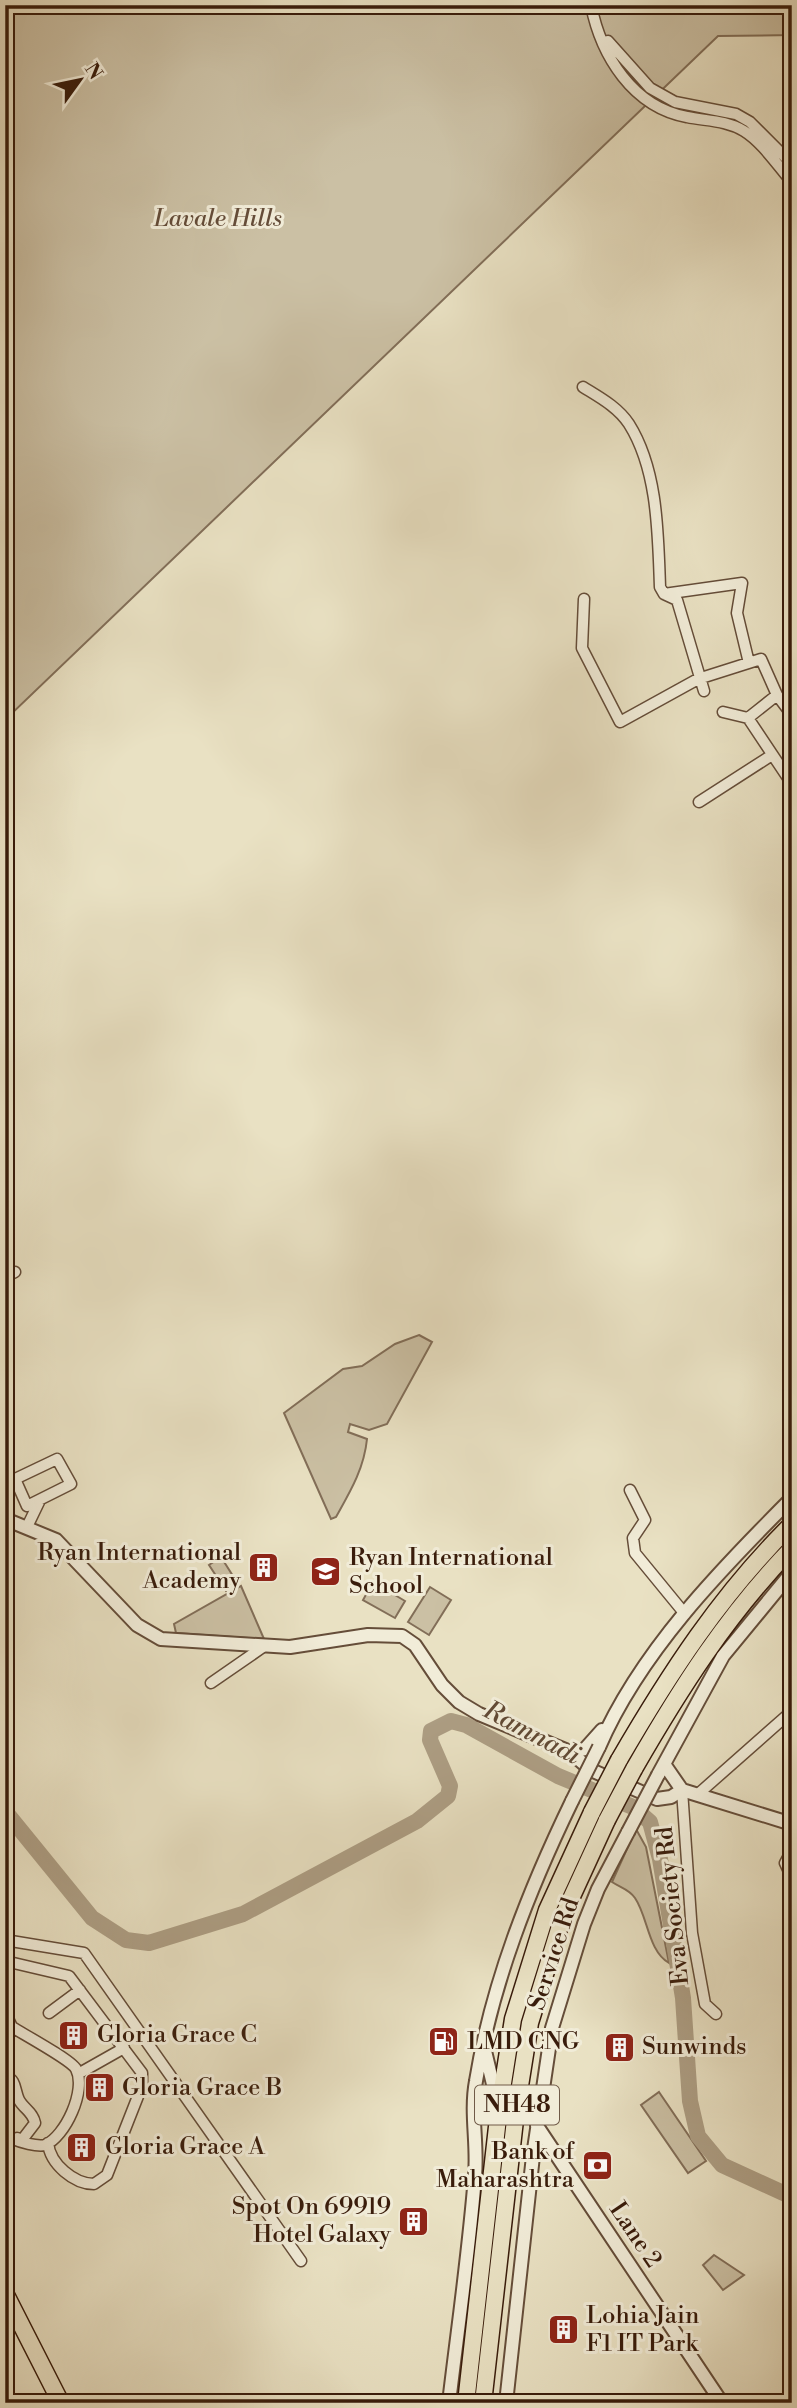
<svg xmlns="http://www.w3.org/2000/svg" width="797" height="2408" viewBox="0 0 797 2408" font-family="'Libre Bodoni',serif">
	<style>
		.green { fill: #cbc0a4; stroke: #826e58; stroke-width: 2 }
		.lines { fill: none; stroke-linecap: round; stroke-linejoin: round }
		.river { stroke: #ad9e84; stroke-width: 16 }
		.minor-casing { stroke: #654d39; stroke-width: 13 }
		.tertiary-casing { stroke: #654d39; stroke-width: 16 }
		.primary-casing { stroke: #391c0b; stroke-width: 19 }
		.trunk-casing { stroke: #391c0b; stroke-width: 19 }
		.minor { stroke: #f1ecd8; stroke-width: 10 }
		.tertiary { stroke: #f1ecd8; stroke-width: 12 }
		.primary { stroke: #e9e1c3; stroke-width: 16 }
		.trunk { stroke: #e9e1c3; stroke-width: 16 }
		.tertiary-bridge-casing { stroke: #654d39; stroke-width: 16; stroke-linecap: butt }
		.trunk-bridge-casing { stroke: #391c0b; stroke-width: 19; stroke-linecap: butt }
		.tertiary-bridge { stroke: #f1ecd8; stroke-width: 12 }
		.trunk-bridge { stroke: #e9e1c3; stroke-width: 16 }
		.labels { text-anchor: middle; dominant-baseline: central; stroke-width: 6; stroke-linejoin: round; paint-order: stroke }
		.shield { fill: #f1ecd8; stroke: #705a48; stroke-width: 2 }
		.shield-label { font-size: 23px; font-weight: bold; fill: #391c0b }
		.park-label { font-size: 24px; font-style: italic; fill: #654d39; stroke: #f1ecd8 }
		.poi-label { font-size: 24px; fill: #391c0b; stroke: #f1ecd8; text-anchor: start }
		.street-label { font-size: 24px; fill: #391c0b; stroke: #f1ecd8 }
		.water-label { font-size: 26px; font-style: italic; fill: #624a35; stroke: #f1ecd8 }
	</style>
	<rect width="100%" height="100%" fill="#e9e1c3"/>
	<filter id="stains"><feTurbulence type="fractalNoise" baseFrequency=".00286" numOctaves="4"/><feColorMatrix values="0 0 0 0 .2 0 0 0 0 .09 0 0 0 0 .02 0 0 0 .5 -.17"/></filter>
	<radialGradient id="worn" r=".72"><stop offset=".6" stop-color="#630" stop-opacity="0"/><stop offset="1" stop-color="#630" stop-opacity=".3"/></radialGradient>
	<path class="green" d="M 5,5 L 792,5 L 792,35 L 718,36 L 5,720 Z
		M 419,1335 L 432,1342 L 387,1424 L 369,1430 L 350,1424 L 348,1432 L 367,1439 C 364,1469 350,1492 336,1517 L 331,1519 L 284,1413 L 343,1369 L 362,1366 L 395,1344 Z
		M 221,1557 L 238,1584 L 226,1591 L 209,1565 Z
		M 373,1582 L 405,1601 L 395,1618 L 363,1600 Z
		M 241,1586 L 264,1639 L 176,1633 L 174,1624 Z
		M 430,1587 L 451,1600 L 429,1635 L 408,1622 Z
		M 636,1829 L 646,1847 L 669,1963 C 648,1951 648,1917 635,1898 C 629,1889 621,1888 612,1882 Z
		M 659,2092 L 706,2161 L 688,2173 L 641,2105 Z
		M 714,2255 L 744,2275 L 723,2290 L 703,2265 Z"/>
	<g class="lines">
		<path class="river" d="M 5,1811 L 92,1918 L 126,1940 L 149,1943 L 243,1914 L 417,1821 L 448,1796 L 450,1786 L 430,1740 L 431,1731 L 451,1721 L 466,1725 L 558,1776 L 633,1807 L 650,1822 L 660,1859 L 683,1998 L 690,2101 L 698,2136 L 722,2165 L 792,2197"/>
		<defs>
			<path id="minor" d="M 591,5 C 601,56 633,107 687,117 C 706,121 726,120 744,131 C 762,142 778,166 792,182
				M 608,41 L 650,88 L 675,102 L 736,114 L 750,122 L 792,164
				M 583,387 C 599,397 618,407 629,424 C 658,470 658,534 660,587 L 664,594 L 677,600 L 704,691
				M 664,594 L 742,583 L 737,613 L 749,663
				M 584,599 L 582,648 L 620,722 L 698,679 L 761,659 L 777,695
				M 723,712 L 748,718 L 792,784
				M 748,718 L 777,695 L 792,715
				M 699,802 L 772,755
				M 5,1277 L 15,1272
				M 791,1450 L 792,1451
				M 57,1459 L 71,1484 L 27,1506 L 15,1479 Z
				M 630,1490 L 645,1520 L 633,1538 L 635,1553 L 685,1614
				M 27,1527 L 39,1502
				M 211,1683 L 263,1647
				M 682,1790 L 692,1933 L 705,2004 L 716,2014
				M 697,1795 L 792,1711
				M 792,1850 L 785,1863 L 792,1878
				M 5,1940 L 84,1953 L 301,2261
				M 5,1961 L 69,1976 L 142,2073 L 142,2086 L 107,2175 L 94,2184 C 74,2184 50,2164 48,2143
				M 5,2012 L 12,2027 L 5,2045
				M 49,2013 L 80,1990
				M 78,2074 L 124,2048
				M 5,2075 C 17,2081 14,2089 19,2100 C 24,2109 33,2112 35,2123 L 22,2140 L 17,2138
				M 5,2143 L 13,2139 C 20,2142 37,2147 45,2145 C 65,2137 87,2090 76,2069 C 71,2060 23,2034 12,2027"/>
			<path id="tertiary" d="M 5,1519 L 56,1540 L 137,1625 L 161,1639 L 290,1647 L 368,1635 L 402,1636 L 415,1645 L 442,1685 L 459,1702 L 479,1714 L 570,1752 L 591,1770 L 657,1799 L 671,1797 L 682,1790
				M 599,1747 C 640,1652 720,1570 792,1498
				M 570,1752 L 585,1749 L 602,1730
				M 664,1764 L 682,1790 L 792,1824
				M 658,1775 L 723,1656 L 792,1572
				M 485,2051 L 498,2105
				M 537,2126 L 722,2403
				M 449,2403 C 458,2327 469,2252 475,2176 C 478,2144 470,2113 476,2081 C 492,1983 529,1890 572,1801
				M 506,2403 L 533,2156 L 552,2028 L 584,1924 L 598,1889 L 628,1832"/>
			<path id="primary" d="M 5,2293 L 61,2403"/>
			<path id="trunk" d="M 619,1760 C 669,1674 721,1594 792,1524
				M 634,1769 C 680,1689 727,1615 792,1548
				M 466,2403 L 499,2109 L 513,2019 L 547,1910 L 592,1812
				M 483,2403 L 516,2111 L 530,2023 L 563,1916 L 607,1820"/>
		</defs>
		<use href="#minor" class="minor-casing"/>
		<use href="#tertiary" class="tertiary-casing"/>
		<use href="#primary" class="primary-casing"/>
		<use href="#trunk" class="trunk-casing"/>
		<use href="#minor" class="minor"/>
		<use href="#tertiary" class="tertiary"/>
		<use href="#primary" class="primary"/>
		<use href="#trunk" class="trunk"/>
		<defs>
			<path id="tertiary-bridge" d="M 572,1801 L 599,1747
				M 628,1832 L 658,1775"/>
			<path id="trunk-bridge" d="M 592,1812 L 619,1760
				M 607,1820 L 634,1769"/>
		</defs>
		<use href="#tertiary-bridge" class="tertiary-bridge-casing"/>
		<use href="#trunk-bridge" class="trunk-bridge-casing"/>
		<use href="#tertiary-bridge" class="tertiary-bridge"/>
		<use href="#trunk-bridge" class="trunk-bridge"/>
	</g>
	<defs>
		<symbol id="building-square" viewBox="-11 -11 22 22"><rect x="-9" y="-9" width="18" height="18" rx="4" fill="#8f2418" stroke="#f1ecd8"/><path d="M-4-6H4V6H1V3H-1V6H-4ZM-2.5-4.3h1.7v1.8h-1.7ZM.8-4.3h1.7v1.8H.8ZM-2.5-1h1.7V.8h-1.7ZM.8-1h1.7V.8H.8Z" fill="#fff"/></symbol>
		<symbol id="school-square" viewBox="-11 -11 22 22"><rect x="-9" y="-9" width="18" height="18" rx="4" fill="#8f2418" stroke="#f1ecd8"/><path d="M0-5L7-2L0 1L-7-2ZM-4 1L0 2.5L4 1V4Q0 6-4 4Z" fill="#fff"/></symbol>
		<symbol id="fuel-square" viewBox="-11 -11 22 22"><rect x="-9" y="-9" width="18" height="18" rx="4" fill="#8f2418" stroke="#f1ecd8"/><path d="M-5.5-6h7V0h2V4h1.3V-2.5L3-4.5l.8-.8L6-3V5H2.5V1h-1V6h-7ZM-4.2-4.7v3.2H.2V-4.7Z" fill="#fff"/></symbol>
		<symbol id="bank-square" viewBox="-11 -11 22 22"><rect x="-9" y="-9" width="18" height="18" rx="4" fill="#8f2418" stroke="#f1ecd8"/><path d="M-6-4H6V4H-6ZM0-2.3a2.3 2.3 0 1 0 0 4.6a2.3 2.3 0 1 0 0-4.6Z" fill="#fff"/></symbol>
	</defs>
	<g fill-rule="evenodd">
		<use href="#building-square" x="246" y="1550" width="35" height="35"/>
		<use href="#school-square" x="308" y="1554" width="35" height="35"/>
		<use href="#building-square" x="56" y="2018" width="35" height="35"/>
		<use href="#fuel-square" x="426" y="2024" width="35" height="35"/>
		<use href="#building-square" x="602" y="2030" width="35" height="35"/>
		<use href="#building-square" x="82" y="2070" width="35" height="35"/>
		<use href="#building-square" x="64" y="2130" width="35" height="35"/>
		<use href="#bank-square" x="580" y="2148" width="35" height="35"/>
		<use href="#building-square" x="396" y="2204" width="35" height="35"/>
		<use href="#building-square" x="546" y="2312" width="35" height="35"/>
	</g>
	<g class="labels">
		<rect class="shield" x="475" y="2085.5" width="84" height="39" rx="5"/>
		<g class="shield-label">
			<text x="517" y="2105">NH48</text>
		</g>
		<g class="park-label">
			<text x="218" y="219">Lavale Hills</text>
		</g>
		<g class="poi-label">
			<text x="241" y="1553" text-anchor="end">Ryan International<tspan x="241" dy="28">Academy</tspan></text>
			<text x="349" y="1558">Ryan International<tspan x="349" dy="28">School</tspan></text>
			<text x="97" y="2035">Gloria Grace C</text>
			<text x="467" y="2042">LMD CNG</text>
			<text x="642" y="2047">Sunwinds</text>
			<text x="122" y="2088">Gloria Grace B</text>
			<text x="105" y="2147">Gloria Grace A</text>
			<text x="574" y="2152" text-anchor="end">Bank of<tspan x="574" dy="28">Maharashtra</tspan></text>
			<text x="391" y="2207" text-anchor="end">Spot On 69919<tspan x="391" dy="28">Hotel Galaxy</tspan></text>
			<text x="586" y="2316">Lohia Jain<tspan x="586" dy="28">F1 IT Park</tspan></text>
		</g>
		<g class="street-label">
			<text transform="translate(673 1906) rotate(-96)">Eva Society Rd</text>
			<text transform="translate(554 1954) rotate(-72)">Service Rd</text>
			<text transform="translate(635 2235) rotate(56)">Lane 2</text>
		</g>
		<g class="water-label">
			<text transform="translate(532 1733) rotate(28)">Ramnadi</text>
		</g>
	</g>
	<rect width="797" height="2408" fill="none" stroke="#e9e1c3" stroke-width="28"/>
	<rect x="7" y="7" width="783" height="2394" fill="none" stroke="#391c0b" stroke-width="3.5"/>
	<rect x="14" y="14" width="769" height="2380" fill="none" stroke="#391c0b" stroke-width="2"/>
	<g transform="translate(80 80) rotate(57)" stroke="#f1ecd8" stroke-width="5" paint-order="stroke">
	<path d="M0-5L12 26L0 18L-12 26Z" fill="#391c0b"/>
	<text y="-10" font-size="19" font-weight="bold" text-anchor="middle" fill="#391c0b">N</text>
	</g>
	<rect width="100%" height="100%" filter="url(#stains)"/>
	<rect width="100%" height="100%" fill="url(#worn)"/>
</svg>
